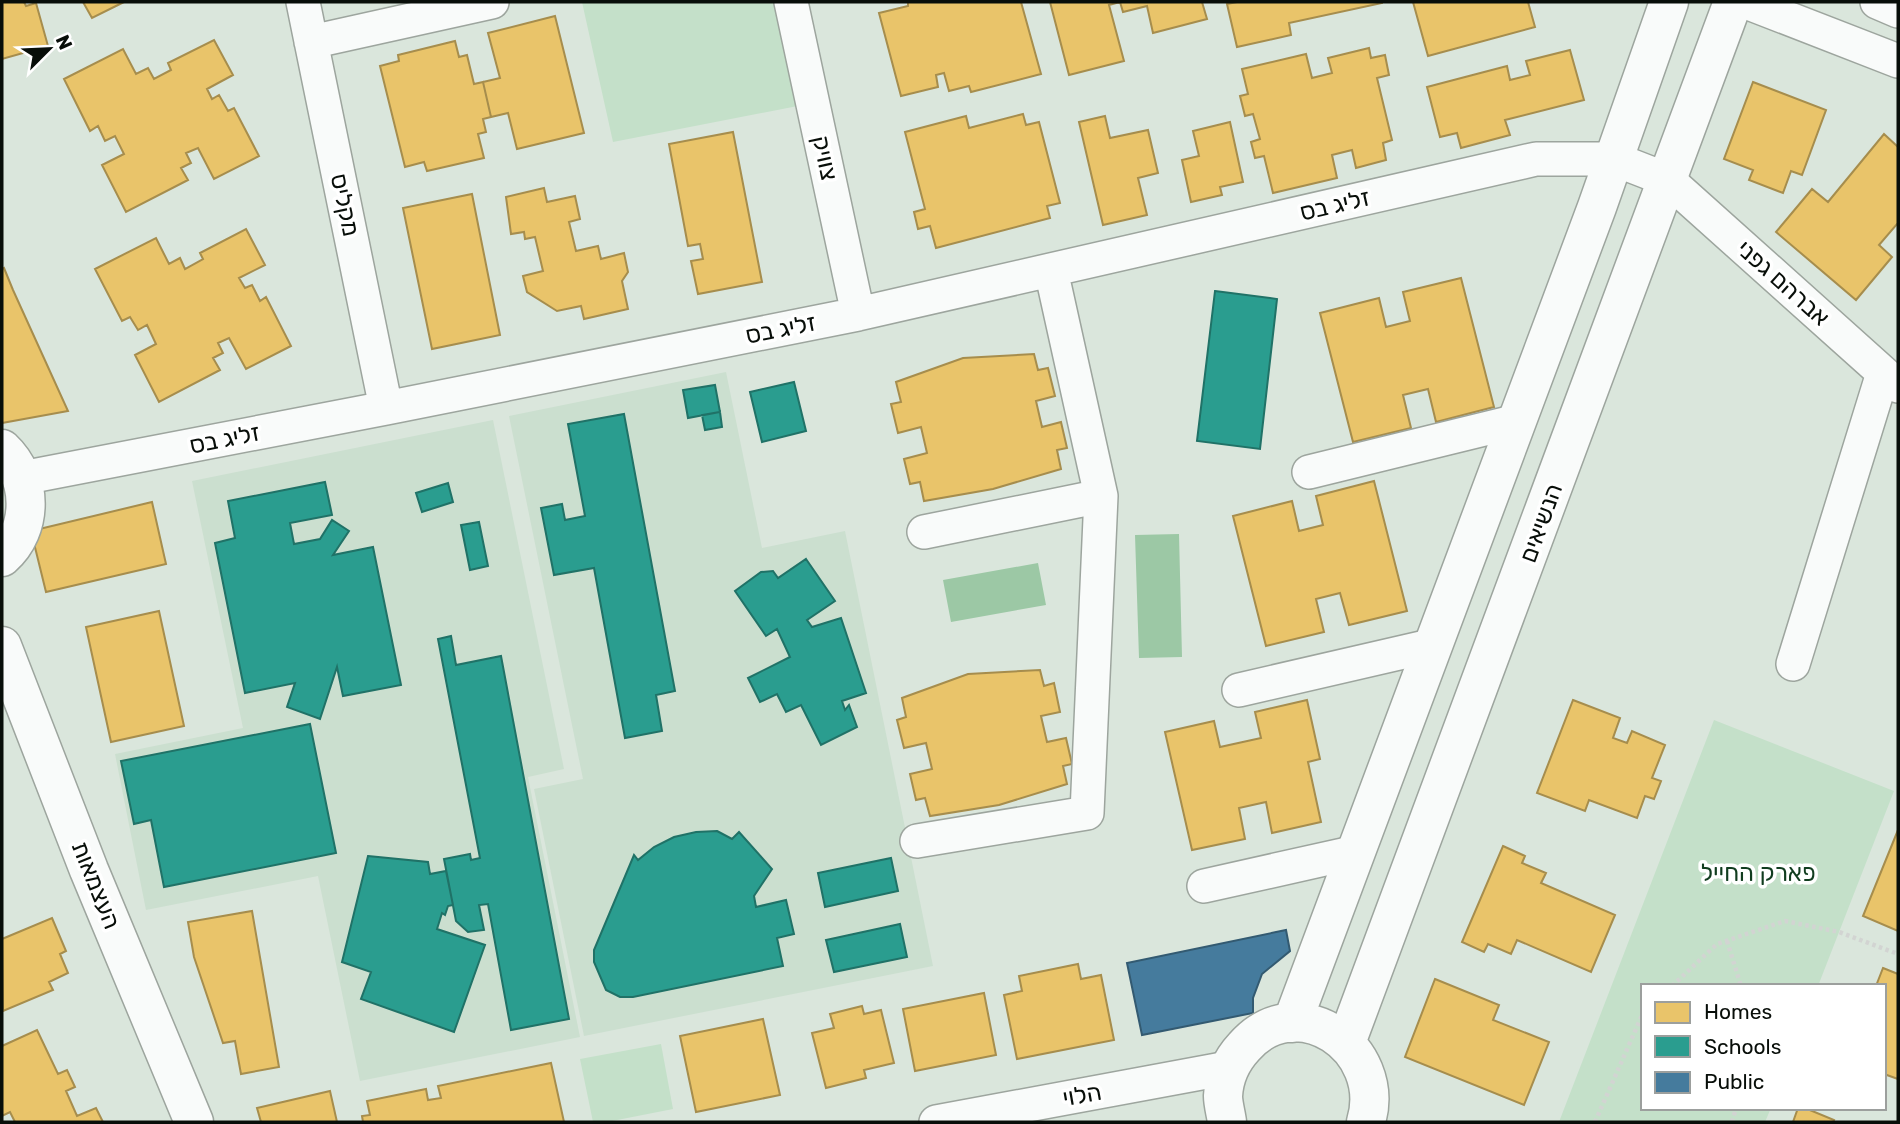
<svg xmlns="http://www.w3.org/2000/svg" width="1900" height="1124" viewBox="0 0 1900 1124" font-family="Rubik,Heebo,sans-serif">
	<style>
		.built { fill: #cbdfcf }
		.green { fill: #c4e0c9 }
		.water { fill: #9cc8a5 }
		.homes { fill: #e9c46a; stroke: #a68d4d; stroke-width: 2 }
		.schools { fill: #2a9d8f; stroke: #207267; stroke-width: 2 }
		.public { fill: #457b9d; stroke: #335a71; stroke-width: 2 }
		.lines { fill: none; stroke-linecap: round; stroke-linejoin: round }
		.minor-casing { stroke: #9da59e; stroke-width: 36 }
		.major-casing { stroke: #9da59e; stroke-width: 41 }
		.path { stroke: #d2d4d2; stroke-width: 4.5; stroke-dasharray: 3.5 3.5; stroke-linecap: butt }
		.minor { stroke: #f9fbfa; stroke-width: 33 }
		.major { stroke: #f9fbfa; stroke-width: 38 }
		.labels { text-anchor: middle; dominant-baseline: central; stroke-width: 7; stroke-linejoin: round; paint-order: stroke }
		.street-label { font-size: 24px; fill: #080e09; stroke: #fff }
		.park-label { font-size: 24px; fill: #113d1f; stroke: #fff }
	</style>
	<rect width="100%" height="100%" fill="#dae6dc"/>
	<path class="built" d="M 726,372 L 762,548 L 845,531 L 933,966 L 584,1036 L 534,789 L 583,779 L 509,416 Z
		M 493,420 L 564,769 L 528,777 L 580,1037 L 360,1081 L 318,876 L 146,910 L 115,754 L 243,728 L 192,481 Z"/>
	<path class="green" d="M 582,2 L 791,2 L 813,103 L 613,142 Z
		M 1714,720 L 1894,791 L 1818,986 L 1643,986 L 1643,1108 L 1771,1108 L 1765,1122 L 1559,1122 Z
		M 661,1044 L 673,1109 L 607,1122 L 593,1122 L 580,1059 Z"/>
	<path class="water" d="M 1179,534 L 1182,657 L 1139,658 L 1135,535 Z
		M 1038,563 L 1046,605 L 951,622 L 943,580 Z"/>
	<path class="homes" d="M 2,2 L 24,2 L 26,6 L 36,3 L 48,46 L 2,59 Z
		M 83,2 L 124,2 L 92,18 Z
		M 908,2 L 1021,2 L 1041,74 L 971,92 L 969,86 L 949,91 L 944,73 L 936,75 L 938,87 L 901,96 L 879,13 L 908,6 Z
		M 1050,2 L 1202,2 L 1207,19 L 1153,33 L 1147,6 L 1123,12 L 1120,2 L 1109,5 L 1124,61 L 1069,75 Z
		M 1237,2 L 1382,2 L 1382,3 L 1289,23 L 1291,35 L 1237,47 L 1227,4 Z
		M 1413,2 L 1528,2 L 1535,27 L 1428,56 Z
		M 555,16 L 584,133 L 517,149 L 508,113 L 491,117 L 483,82 L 500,78 L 488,33 Z
		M 214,40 L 233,75 L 207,89 L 212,99 L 219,95 L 228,111 L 234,108 L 259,156 L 214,179 L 198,148 L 186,153 L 191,163 L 181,168 L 188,180 L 126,212 L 102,165 L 124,154 L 115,136 L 105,141 L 98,126 L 90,131 L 64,79 L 123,49 L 136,74 L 148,68 L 154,79 L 171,70 L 168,63 Z
		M 455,41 L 459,57 L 467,55 L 474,84 L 483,82 L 491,117 L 483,119 L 486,132 L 478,134 L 484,158 L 427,171 L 424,162 L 405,167 L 380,66 L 399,61 L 398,55 Z
		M 1369,48 L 1371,58 L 1385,55 L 1389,75 L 1377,78 L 1392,140 L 1383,143 L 1386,160 L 1356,168 L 1352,150 L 1332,155 L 1337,178 L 1273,193 L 1264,156 L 1255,158 L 1251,142 L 1260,139 L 1253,114 L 1245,116 L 1240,96 L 1248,94 L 1242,69 L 1306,54 L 1312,78 L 1332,73 L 1328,58 Z
		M 1570,50 L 1584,100 L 1505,120 L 1510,135 L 1461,148 L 1457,133 L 1440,137 L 1427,87 L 1507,66 L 1510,80 L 1530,75 L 1526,61 Z
		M 1753,82 L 1826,110 L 1802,175 L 1791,171 L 1783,193 L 1749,180 L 1753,170 L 1724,159 Z
		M 1023,114 L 1026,125 L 1039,122 L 1060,203 L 1047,206 L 1050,218 L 936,248 L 930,226 L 918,229 L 914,212 L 925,209 L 905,132 L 966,116 L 969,128 Z
		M 1105,116 L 1110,138 L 1148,130 L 1158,173 L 1138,178 L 1147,215 L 1103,225 L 1079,122 Z
		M 1230,122 L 1243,182 L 1220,187 L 1222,195 L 1191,202 L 1182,160 L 1199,156 L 1193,131 Z
		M 733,132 L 762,282 L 698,294 L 691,261 L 703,259 L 700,244 L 688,246 L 669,144 Z
		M 1884,134 L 1898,147 L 1898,223 L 1879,245 L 1892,257 L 1856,300 L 1776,232 L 1812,189 L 1828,202 Z
		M 544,188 L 547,202 L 575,196 L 580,219 L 569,222 L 576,251 L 598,246 L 601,259 L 624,253 L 628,272 L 622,281 L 628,309 L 584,319 L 581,306 L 557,311 L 527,292 L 523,276 L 543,271 L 535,237 L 525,239 L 524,232 L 511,234 L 506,197 Z
		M 472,194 L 500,335 L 432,349 L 403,208 Z
		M 246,229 L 265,265 L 239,278 L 245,288 L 252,285 L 260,301 L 266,297 L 291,346 L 246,369 L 229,338 L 218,343 L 223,353 L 213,358 L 220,370 L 159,402 L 135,355 L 156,344 L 147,325 L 138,330 L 130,317 L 122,321 L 95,269 L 156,238 L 169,264 L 180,258 L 185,269 L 203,259 L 200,253 Z
		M 4,268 L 13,290 L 68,411 L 2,423 L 2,269 Z
		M 1461,278 L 1494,407 L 1436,422 L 1428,389 L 1403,395 L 1411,428 L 1353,442 L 1320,313 L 1379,298 L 1386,327 L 1410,321 L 1403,292 Z
		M 1034,354 L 1038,370 L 1048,368 L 1055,396 L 1036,401 L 1042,427 L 1061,422 L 1067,448 L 1057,450 L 1061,469 L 993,489 L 924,501 L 920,482 L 910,484 L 904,459 L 927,453 L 921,427 L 898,433 L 891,404 L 901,402 L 896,382 L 963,358 Z
		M 1374,481 L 1407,611 L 1349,625 L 1340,593 L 1316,599 L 1324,632 L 1266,646 L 1233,516 L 1292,501 L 1299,531 L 1323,525 L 1316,496 Z
		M 152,502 L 166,564 L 46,592 L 31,531 Z
		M 159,611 L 184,726 L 111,742 L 86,627 Z
		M 1040,670 L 1044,686 L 1054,683 L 1060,712 L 1041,716 L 1047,742 L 1066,738 L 1072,764 L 1063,766 L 1067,784 L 999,805 L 930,816 L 925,798 L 916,800 L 910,774 L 932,769 L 926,743 L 904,748 L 897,720 L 906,717 L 902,698 L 968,674 Z
		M 1307,700 L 1320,759 L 1308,762 L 1321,822 L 1272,833 L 1266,802 L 1239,808 L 1245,839 L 1192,850 L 1165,732 L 1214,721 L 1220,747 L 1261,738 L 1255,712 Z
		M 1573,700 L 1620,718 L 1613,738 L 1627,743 L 1632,731 L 1665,745 L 1652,778 L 1661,781 L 1654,799 L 1645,796 L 1637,818 L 1589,800 L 1585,811 L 1537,793 Z
		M 1898,830 L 1898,931 L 1863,916 Z
		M 1503,846 L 1525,856 L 1522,863 L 1546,873 L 1541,883 L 1615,915 L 1591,972 L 1517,940 L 1511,954 L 1488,944 L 1484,952 L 1462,942 Z
		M 252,911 L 279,1067 L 241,1074 L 235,1041 L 223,1043 L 194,957 L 188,922 Z
		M 52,918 L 66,951 L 60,954 L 68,973 L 49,982 L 53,990 L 3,1011 L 2,939 Z
		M 1078,964 L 1081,979 L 1101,975 L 1114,1040 L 1017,1059 L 1004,995 L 1022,991 L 1019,976 Z
		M 1883,968 L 1898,974 L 1898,1079 L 1884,1074 L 1884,986 L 1876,986 Z
		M 1435,979 L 1499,1005 L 1493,1020 L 1549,1042 L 1524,1105 L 1405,1057 Z
		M 984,993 L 996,1055 L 915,1071 L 903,1009 Z
		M 862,1006 L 864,1014 L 881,1010 L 894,1063 L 864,1070 L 866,1078 L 826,1088 L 812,1033 L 834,1028 L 830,1014 Z
		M 763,1019 L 780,1095 L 696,1112 L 680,1036 Z
		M 37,1030 L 58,1074 L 67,1070 L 75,1087 L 66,1091 L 77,1116 L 96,1108 L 103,1122 L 15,1122 L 10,1112 L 2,1116 L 2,1046 Z
		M 551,1063 L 564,1122 L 363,1122 L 362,1116 L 370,1115 L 367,1101 L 426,1089 L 428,1100 L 441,1098 L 438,1086 Z
		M 330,1091 L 337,1122 L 261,1122 L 257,1108 Z
		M 1798,1108 L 1805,1108 L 1834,1120 L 1833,1122 L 1793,1122 Z"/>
	<path class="schools" d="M 1215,291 L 1277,299 L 1260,449 L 1197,441 Z
		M 794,382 L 806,431 L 762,442 L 750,392 Z
		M 715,385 L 720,412 L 688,418 L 683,390 Z
		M 720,412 L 722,427 L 705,430 L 702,415 Z
		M 624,414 L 675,691 L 656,695 L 662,731 L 625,738 L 594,568 L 554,575 L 541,508 L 562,504 L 565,520 L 585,516 L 568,424 Z
		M 325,482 L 332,515 L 290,523 L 294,544 L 320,539 L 332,520 L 349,531 L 333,555 L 373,547 L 401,685 L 343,696 L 337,667 L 320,719 L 287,707 L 295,683 L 245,693 L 215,543 L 235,538 L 228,501 Z
		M 448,483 L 453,502 L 422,512 L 416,493 Z
		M 479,522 L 488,566 L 470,570 L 461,525 Z
		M 806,559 L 835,601 L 807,620 L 812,627 L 841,618 L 866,693 L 842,701 L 845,710 L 849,705 L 857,727 L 821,745 L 801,705 L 786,712 L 777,694 L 760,702 L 748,678 L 790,657 L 777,629 L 766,636 L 735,591 L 761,572 L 773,571 L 778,578 Z
		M 451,636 L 456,665 L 501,656 L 569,1019 L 511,1030 L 488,904 L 479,905 L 484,930 L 468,932 L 456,921 L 444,859 L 470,854 L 471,860 L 480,858 L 438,639 Z
		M 310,724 L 336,853 L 164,887 L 151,820 L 134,824 L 121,761 Z
		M 717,831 L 732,839 L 739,832 L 772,869 L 754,896 L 756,907 L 786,900 L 794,934 L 777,938 L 783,966 L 633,997 L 620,997 L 606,990 L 594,962 L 594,950 L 634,855 L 638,860 L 654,847 L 674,837 L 696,832 Z
		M 368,856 L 428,862 L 430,874 L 446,871 L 453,905 L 448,906 L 445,915 L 442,913 L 437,929 L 485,945 L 454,1032 L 361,999 L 371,972 L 342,962 Z
		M 891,858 L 898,891 L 825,907 L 818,873 Z
		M 900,924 L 907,957 L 834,972 L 826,940 Z"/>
	<path class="public" d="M 1286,930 L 1290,951 L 1262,974 L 1253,998 L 1253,1013 L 1142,1035 L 1127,963 Z"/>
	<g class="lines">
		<defs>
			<path id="minor" d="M 303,2 L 386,408
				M 791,2 L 858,314
				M 1746,2 L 1898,61
				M 1877,2 L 1898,11
				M 311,42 L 492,2
				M 1309,472 L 1517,421
				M 22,478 L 386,408 L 858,314 L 1536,159 L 1614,159 L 1668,180 L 1898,386
				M 924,532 L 1101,496
				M 1793,664 L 1883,373
				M 1239,690 L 1434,645
				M 917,841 L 1087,813 L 1101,496 L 1051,270
				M 1204,886 L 1356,852
				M 936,1122 L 1228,1068"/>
			<path id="major" d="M 2,449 C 33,478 34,529 2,557
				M 2,646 L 89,870 L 194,1122
				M 1292,1023 L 1597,207 L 1669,2
				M 1346,1043 L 1733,2
				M 1227,1122 C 1226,1114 1223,1104 1223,1096 C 1224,1076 1231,1061 1244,1047 C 1297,986 1388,1048 1366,1122"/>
		</defs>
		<use href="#minor" class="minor-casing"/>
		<use href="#major" class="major-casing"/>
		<path class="path" d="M 1727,941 L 1741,986
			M 1672,986 L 1717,944 L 1785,921 L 1839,932 L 1898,954
			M 1595,1122 L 1643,1013
			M 1732,1122 L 1736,1108"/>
		<use href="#minor" class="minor"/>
		<use href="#major" class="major"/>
	</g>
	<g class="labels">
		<g class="street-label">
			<text transform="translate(825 158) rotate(78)">צוויק</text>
			<text transform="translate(345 205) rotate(78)">מקליס</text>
			<text transform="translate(1335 205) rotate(-13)">זליג בס</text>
			<text transform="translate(1783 283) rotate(42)">אברהם גפני</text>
			<text transform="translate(781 329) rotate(-11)">זליג בס</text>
			<text transform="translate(225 439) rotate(-11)">זליג בס</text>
			<text transform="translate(1541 523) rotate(-70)">הנשיאים</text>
			<text transform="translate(96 885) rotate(68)">העצמאות</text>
			<text transform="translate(1082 1095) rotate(-10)">הלוי</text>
		</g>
		<g class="park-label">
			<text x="1758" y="873">פארק החייל</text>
		</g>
	</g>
	<rect width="1900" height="1124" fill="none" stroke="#080e09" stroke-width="7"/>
	<rect x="1641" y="984" width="245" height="126" fill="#ffffff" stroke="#9c9f9d" stroke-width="2"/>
	<rect x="1655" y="1002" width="35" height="21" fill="#e9c46a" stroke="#9c9f9d" stroke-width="2"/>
	<text x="1704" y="1019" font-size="21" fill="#080e09">Homes</text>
	<rect x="1655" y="1036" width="35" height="21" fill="#2a9d8f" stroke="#9c9f9d" stroke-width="2"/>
	<text x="1704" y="1054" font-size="21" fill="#080e09">Schools</text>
	<rect x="1655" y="1072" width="35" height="21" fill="#457b9d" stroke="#9c9f9d" stroke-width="2"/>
	<text x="1704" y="1089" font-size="21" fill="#080e09">Public</text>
	<g transform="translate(49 49) rotate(66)" stroke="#ffffff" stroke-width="5" paint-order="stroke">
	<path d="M0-5L12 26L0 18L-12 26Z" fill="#080e09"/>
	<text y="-10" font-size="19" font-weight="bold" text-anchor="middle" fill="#080e09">N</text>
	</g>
</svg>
